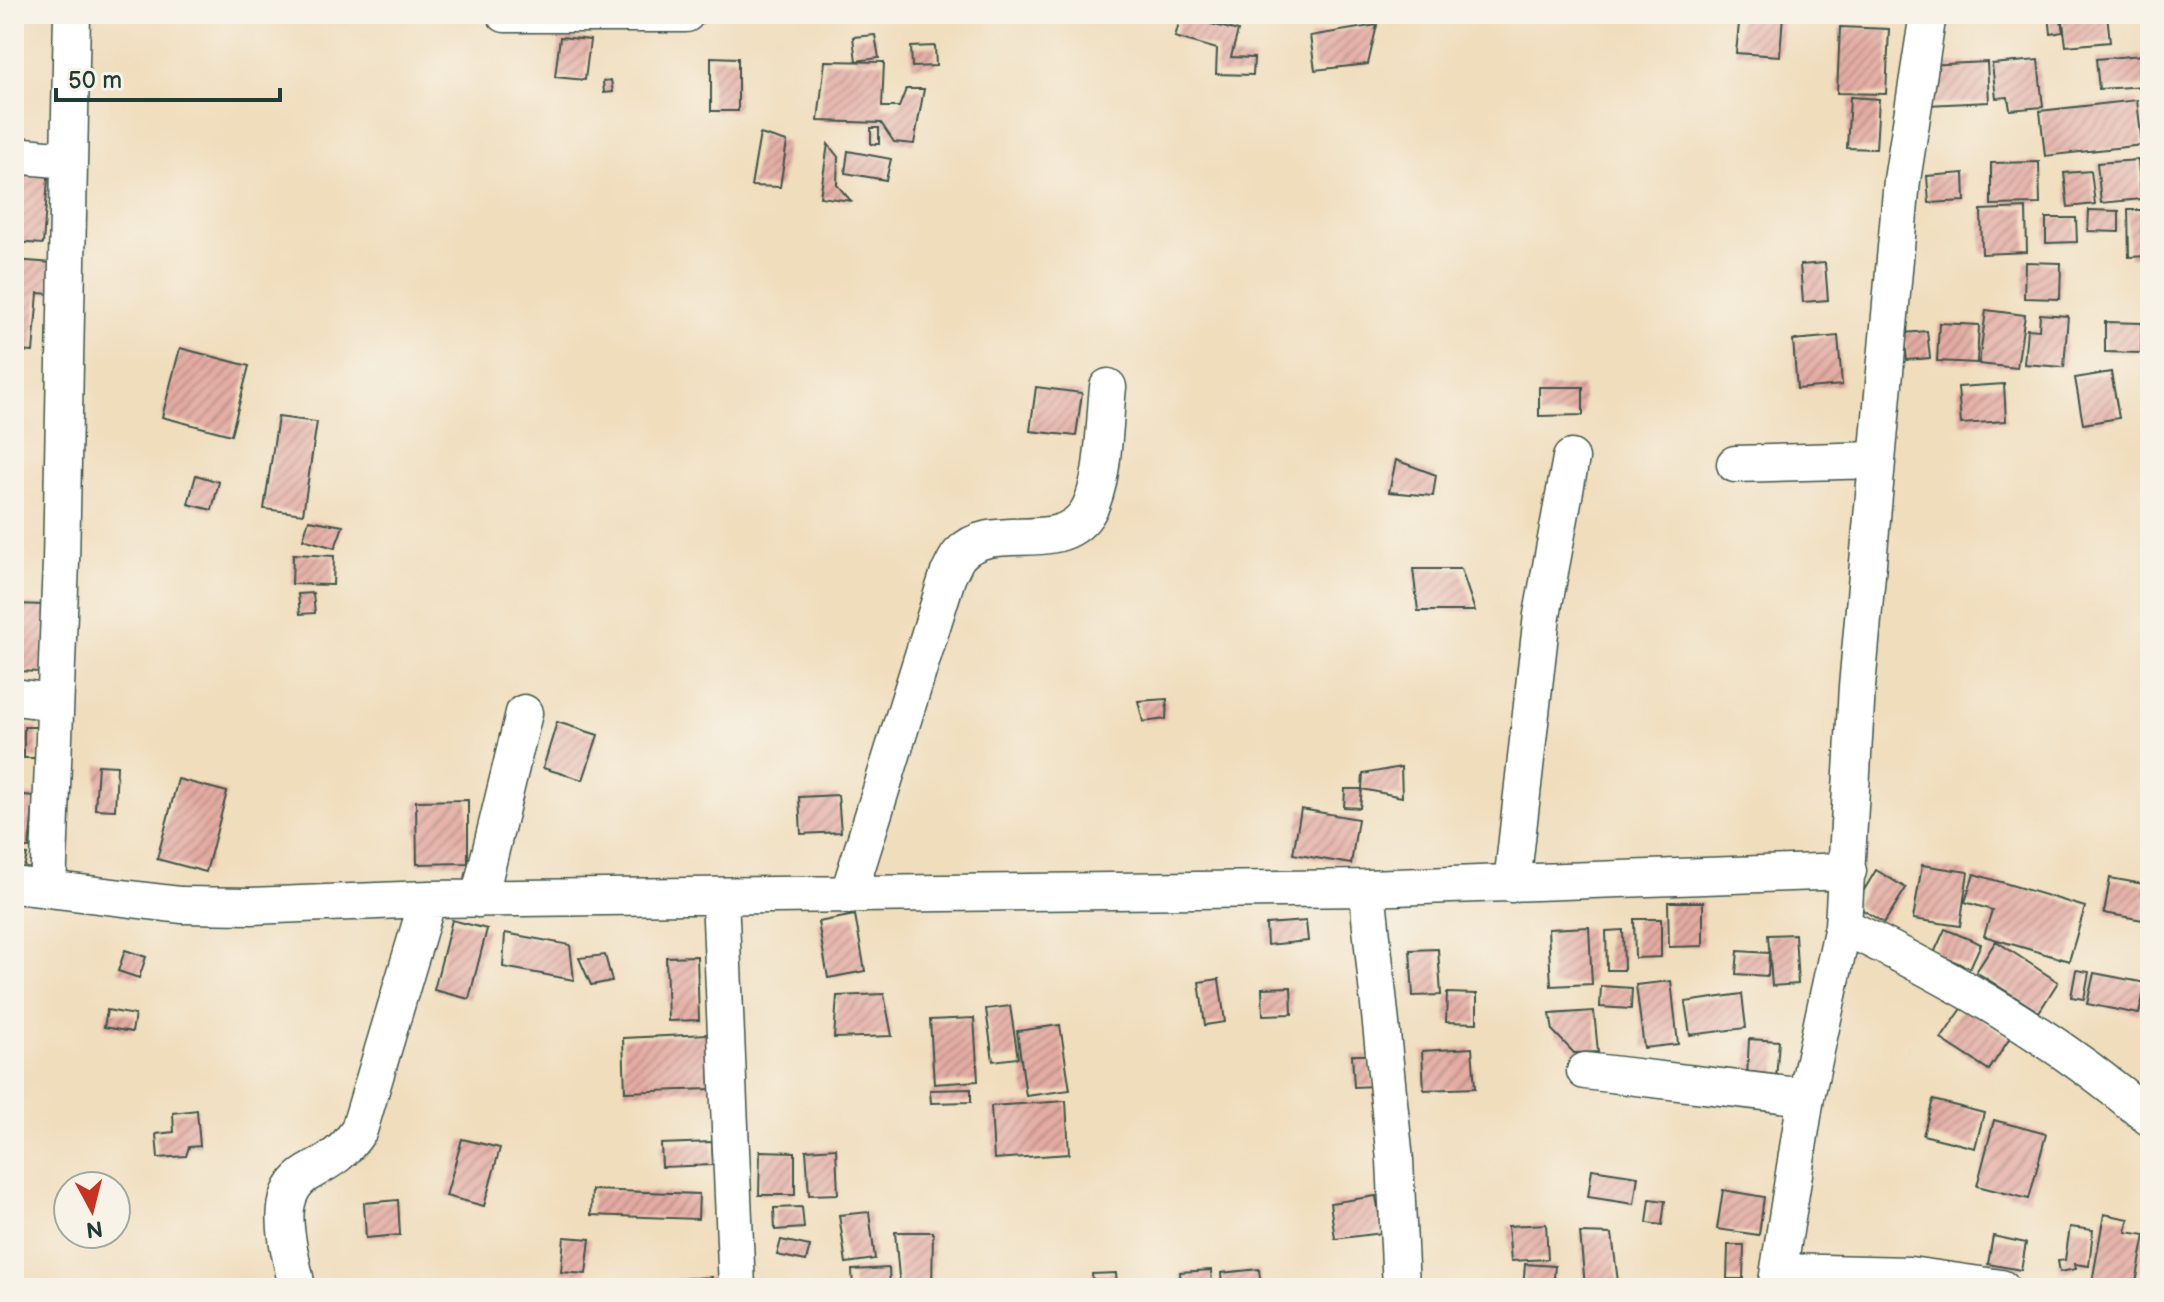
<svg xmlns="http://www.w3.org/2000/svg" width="2164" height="1302" viewBox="0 0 2164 1302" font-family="'Balsamiq Sans',sans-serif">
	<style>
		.building { fill: url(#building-hatch) }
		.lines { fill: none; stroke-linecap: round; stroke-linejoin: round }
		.street-casing { stroke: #3e5548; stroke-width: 39 }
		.street { stroke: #fff; stroke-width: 36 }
	</style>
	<defs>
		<pattern id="building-hatch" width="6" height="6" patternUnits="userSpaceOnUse" patternTransform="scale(2)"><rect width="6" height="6" fill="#e4aca3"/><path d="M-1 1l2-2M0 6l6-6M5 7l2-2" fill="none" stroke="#b88d86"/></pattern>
	</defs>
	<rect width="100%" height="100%" fill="#f7f3e8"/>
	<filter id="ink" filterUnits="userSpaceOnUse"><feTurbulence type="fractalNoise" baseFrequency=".0125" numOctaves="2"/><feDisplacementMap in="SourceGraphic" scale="16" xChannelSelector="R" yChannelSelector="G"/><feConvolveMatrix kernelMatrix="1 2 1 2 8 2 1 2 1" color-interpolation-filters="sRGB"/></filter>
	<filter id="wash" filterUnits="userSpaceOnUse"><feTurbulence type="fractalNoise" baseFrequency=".006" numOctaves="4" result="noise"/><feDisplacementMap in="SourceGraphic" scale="32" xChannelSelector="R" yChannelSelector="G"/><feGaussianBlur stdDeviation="1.8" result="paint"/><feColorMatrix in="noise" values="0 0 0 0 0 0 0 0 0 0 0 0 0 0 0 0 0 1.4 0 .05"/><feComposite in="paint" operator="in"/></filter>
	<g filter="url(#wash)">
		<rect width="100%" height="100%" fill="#f0ddbc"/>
		<g id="blocks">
			<path class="building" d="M 1740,14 L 1783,14 L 1780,56 L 1736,53 Z
				M 2049,14 L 2060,14 L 2063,32 L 2051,34 Z
				M 2062,14 L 2107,14 L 2110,42 L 2066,46 Z
				M 1181,16 L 1238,31 L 1231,57 L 1254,58 L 1253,75 L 1216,74 L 1217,49 L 1175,37 Z
				M 1377,25 L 1368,64 L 1315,70 L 1310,36 Z
				M 1840,27 L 1889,29 L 1886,94 L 1837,93 Z
				M 875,35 L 879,58 L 856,61 L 853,37 Z
				M 560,37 L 590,40 L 585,80 L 555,77 Z
				M 935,46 L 936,66 L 912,67 L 911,47 Z
				M 2143,55 L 2146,86 L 2099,89 L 2096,59 Z
				M 711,57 L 738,58 L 738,111 L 711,111 Z
				M 2038,60 L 2043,107 L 2010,110 L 2008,97 L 1996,98 L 1992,64 Z
				M 825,61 L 884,62 L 882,107 L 899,107 L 906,89 L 924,89 L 914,144 L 894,142 L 881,123 L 818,121 Z
				M 1987,62 L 1989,102 L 1927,105 L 1925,65 Z
				M 611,80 L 613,92 L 604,93 L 603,81 Z
				M 1850,97 L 1879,99 L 1876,149 L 1847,148 Z
				M 2137,100 L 2142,145 L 2045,156 L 2040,111 Z
				M 871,128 L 879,128 L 879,144 L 871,144 Z
				M 760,134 L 787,142 L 780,187 L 751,186 Z
				M 828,144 L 838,157 L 837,185 L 851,201 L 820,197 Z
				M 848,151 L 891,159 L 886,180 L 845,173 Z
				M 2138,160 L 2141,199 L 2101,203 L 2097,163 Z
				M 14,162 L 49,165 L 43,244 L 14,242 Z
				M 2039,162 L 2040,204 L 1991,205 L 1991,163 Z
				M 2091,171 L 2095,204 L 2068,207 L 2064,173 Z
				M 1964,173 L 1965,201 L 1929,203 L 1927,176 Z
				M 2026,208 L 2027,252 L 1982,254 L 1981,210 Z
				M 2089,210 L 2119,211 L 2119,232 L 2088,231 Z
				M 2128,210 L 2150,210 L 2150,256 L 2129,257 Z
				M 2046,218 L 2076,218 L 2077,242 L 2046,243 Z
				M 14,260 L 53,263 L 51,294 L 38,293 L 33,352 L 15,351 L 19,297 L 14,297 Z
				M 2025,262 L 2061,263 L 2060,299 L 2024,298 Z
				M 1825,263 L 1828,300 L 1803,302 L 1800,265 Z
				M 1986,310 L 2025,315 L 2017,368 L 1979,364 Z
				M 2040,314 L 2068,316 L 2064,367 L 2024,364 L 2027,329 L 2039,330 Z
				M 2105,322 L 2142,323 L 2141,353 L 2105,352 Z
				M 1939,323 L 1979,325 L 1977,363 L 1937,361 Z
				M 1927,331 L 1930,358 L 1907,360 L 1904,333 Z
				M 1838,336 L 1842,385 L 1797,389 L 1793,340 Z
				M 180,348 L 249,366 L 231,435 L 162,417 Z
				M 2111,372 L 2119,418 L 2083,424 L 2075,378 Z
				M 2004,384 L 2006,421 L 1961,424 L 1958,387 Z
				M 1036,387 L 1082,393 L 1076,436 L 1030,431 Z
				M 1539,387 L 1583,387 L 1583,415 L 1539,416 Z
				M 278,417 L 317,422 L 303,514 L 264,509 Z
				M 1396,460 L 1436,475 L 1433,496 L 1389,492 Z
				M 196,475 L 219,482 L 212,510 L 188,504 Z
				M 309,520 L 343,526 L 335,548 L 303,539 Z
				M 293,554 L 334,556 L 333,585 L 292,584 Z
				M 1413,569 L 1461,569 L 1475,611 L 1418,611 Z
				M 313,593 L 315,613 L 300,614 L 298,594 Z
				M 14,604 L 46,605 L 44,672 L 14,671 Z
				M 1167,699 L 1166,719 L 1143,722 L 1138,701 Z
				M 557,722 L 598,735 L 583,780 L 543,768 Z
				M 24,727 L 37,727 L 37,758 L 24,758 Z
				M 98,765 L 117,766 L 115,810 L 95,809 Z
				M 1401,767 L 1402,797 L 1362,789 L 1360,808 L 1344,807 L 1345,789 L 1362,789 L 1363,774 Z
				M 178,779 L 227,792 L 206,872 L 157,859 Z
				M 14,794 L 34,796 L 29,848 L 14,847 Z
				M 838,795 L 841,832 L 801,834 L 799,797 Z
				M 468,800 L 468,863 L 417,864 L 416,801 Z
				M 1301,809 L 1358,819 L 1351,864 L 1293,854 Z
				M 14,852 L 27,855 L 23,873 L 14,870 Z
				M 1922,865 L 1968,872 L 1960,926 L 1913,919 Z
				M 1876,870 L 1906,888 L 1884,923 L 1855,905 Z
				M 1974,874 L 2085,907 L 2069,961 L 1984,936 L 1992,910 L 1965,902 Z
				M 2110,878 L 2149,885 L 2143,920 L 2104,913 Z
				M 1668,902 L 1703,902 L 1703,946 L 1669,947 Z
				M 855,915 L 865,971 L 828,978 L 818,922 Z
				M 1634,919 L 1661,919 L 1661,957 L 1635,958 Z
				M 452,920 L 487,929 L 469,999 L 434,990 Z
				M 1306,921 L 1308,941 L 1267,945 L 1266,924 Z
				M 1589,927 L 1592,984 L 1551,986 L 1548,929 Z
				M 1945,929 L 1981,944 L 1970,968 L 1934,953 Z
				M 1623,930 L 1624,970 L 1607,970 L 1606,931 Z
				M 505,933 L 570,945 L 574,980 L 503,967 Z
				M 1795,934 L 1798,984 L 1772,986 L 1768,935 Z
				M 1996,941 L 2058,982 L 2039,1012 L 1976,972 Z
				M 1438,949 L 1441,995 L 1413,996 L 1410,950 Z
				M 125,950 L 146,957 L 139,978 L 118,971 Z
				M 1738,951 L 1769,953 L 1768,976 L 1736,974 Z
				M 605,955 L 612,981 L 591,985 L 579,958 Z
				M 697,956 L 699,1020 L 668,1021 L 666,957 Z
				M 2076,970 L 2089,972 L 2084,999 L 2071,997 Z
				M 2094,973 L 2146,983 L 2139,1014 L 2087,1004 Z
				M 1219,979 L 1225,1022 L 1205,1025 L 1199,982 Z
				M 1671,981 L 1678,1044 L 1644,1048 L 1636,985 Z
				M 1601,986 L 1632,988 L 1631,1009 L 1600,1007 Z
				M 1291,987 L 1292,1014 L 1263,1015 L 1262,988 Z
				M 1447,993 L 1477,994 L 1477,1023 L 1446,1022 Z
				M 884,994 L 892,1036 L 834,1038 L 837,996 Z
				M 1742,994 L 1746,1028 L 1690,1035 L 1685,1002 Z
				M 1010,1006 L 1018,1058 L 993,1061 L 986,1009 Z
				M 1963,1007 L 2010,1038 L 1989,1070 L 1941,1039 Z
				M 107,1010 L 135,1015 L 132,1032 L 104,1027 Z
				M 1594,1011 L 1598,1052 L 1574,1053 L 1553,1031 L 1550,1014 Z
				M 974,1018 L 978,1081 L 934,1084 L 930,1020 Z
				M 1060,1025 L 1070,1090 L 1026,1096 L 1017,1031 Z
				M 708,1034 L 710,1089 L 625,1092 L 623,1038 Z
				M 1749,1039 L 1779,1041 L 1776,1079 L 1747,1078 Z
				M 1472,1048 L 1475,1088 L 1424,1090 L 1422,1051 Z
				M 1352,1055 L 1367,1055 L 1374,1086 L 1354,1087 Z
				M 971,1089 L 971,1102 L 931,1103 L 930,1090 Z
				M 1933,1100 L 1984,1113 L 1975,1148 L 1923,1135 Z
				M 1066,1101 L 1069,1154 L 994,1159 L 991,1106 Z
				M 197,1110 L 200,1146 L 189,1147 L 186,1156 L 158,1158 L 156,1134 L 174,1132 L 173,1113 Z
				M 1994,1120 L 2046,1134 L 2029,1199 L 1977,1186 Z
				M 462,1139 L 500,1148 L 484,1206 L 446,1196 Z
				M 712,1142 L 713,1165 L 662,1167 L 661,1144 Z
				M 836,1148 L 838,1194 L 809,1195 L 806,1150 Z
				M 760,1151 L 795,1152 L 795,1195 L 759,1195 Z
				M 1592,1169 L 1638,1176 L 1634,1204 L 1588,1197 Z
				M 592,1190 L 699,1194 L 698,1219 L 591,1215 Z
				M 1723,1190 L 1764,1197 L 1759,1235 L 1717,1229 Z
				M 1376,1196 L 1382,1233 L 1335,1239 L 1330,1203 Z
				M 1650,1199 L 1665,1201 L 1662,1225 L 1647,1223 Z
				M 398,1200 L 400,1235 L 366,1238 L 364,1203 Z
				M 802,1207 L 804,1228 L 775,1230 L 774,1208 Z
				M 869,1212 L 875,1259 L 846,1263 L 839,1215 Z
				M 2104,1214 L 2129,1219 L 2126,1232 L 2145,1235 L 2135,1288 L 2091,1288 Z
				M 1546,1224 L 1548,1259 L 1511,1261 L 1508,1226 Z
				M 2070,1227 L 2093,1230 L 2089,1266 L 2075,1264 L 2076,1269 L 2060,1272 L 2058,1261 L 2065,1260 Z
				M 895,1232 L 933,1232 L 932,1288 L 900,1288 Z
				M 1580,1233 L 1612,1234 L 1618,1282 L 1585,1286 Z
				M 1993,1236 L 2026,1243 L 2021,1270 L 1988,1264 Z
				M 564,1237 L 590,1239 L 586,1274 L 561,1272 Z
				M 781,1240 L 810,1246 L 806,1261 L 777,1255 Z
				M 1728,1245 L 1744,1245 L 1743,1279 L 1727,1279 Z
				M 1525,1264 L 1555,1266 L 1553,1288 L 1523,1288 Z
				M 889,1268 L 890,1288 L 853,1288 L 852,1270 Z
				M 1259,1269 L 1261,1288 L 1222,1288 L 1221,1273 Z
				M 1211,1270 L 1212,1288 L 1181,1288 L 1180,1272 Z
				M 1116,1273 L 1117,1288 L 1093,1288 L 1092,1274 Z
				M 712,1277 L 709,1288 L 676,1288 L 678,1279 Z"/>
		</g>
	</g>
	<g filter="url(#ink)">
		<use href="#blocks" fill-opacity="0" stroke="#3e5548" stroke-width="2"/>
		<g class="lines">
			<defs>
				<path id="street" d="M 505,14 L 686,14
					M 14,155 L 68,160
					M 1735,464 L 1876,460
					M 14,697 L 55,702
					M 1512,884 L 1542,615 L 1571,458
					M 14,885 L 181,905 L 251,906 L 428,899 L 1367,888 L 1848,871
					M 1367,888 L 1395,1160 L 1401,1288
					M 48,889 L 61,562 L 72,14
					M 848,896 L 948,575 C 952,569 955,559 960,554 C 993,519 1057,556 1086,514 C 1105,486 1104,421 1108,387
					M 720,897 L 737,1288
					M 479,899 L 524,713
					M 1843,926 C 1954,979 2056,1038 2150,1118
					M 1585,1071 L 1806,1097
					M 1780,1272 L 1910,1275 L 2001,1288
					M 297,1288 C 291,1251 269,1196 308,1173 C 331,1160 344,1153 359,1130 L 428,899
					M 1776,1288 L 1806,1097 L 1843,926 L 1857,687 L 1902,180 L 1928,14"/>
			</defs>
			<use href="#street" class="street-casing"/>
			<use href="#street" class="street"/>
		</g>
	</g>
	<rect width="2164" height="1302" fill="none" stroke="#f7f3e8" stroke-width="48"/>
	<g transform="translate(92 1210) rotate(173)"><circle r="38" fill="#f7f3e8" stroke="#a1aaa0" stroke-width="2"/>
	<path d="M0-6L14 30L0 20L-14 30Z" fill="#c8321e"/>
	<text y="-12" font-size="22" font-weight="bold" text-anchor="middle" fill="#1f3d34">N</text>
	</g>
	<path d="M56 88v12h224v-12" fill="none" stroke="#1f3d34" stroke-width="4"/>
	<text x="68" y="88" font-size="24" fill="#1f3d34" stroke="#f7f3e8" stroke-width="6" paint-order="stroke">50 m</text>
</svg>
